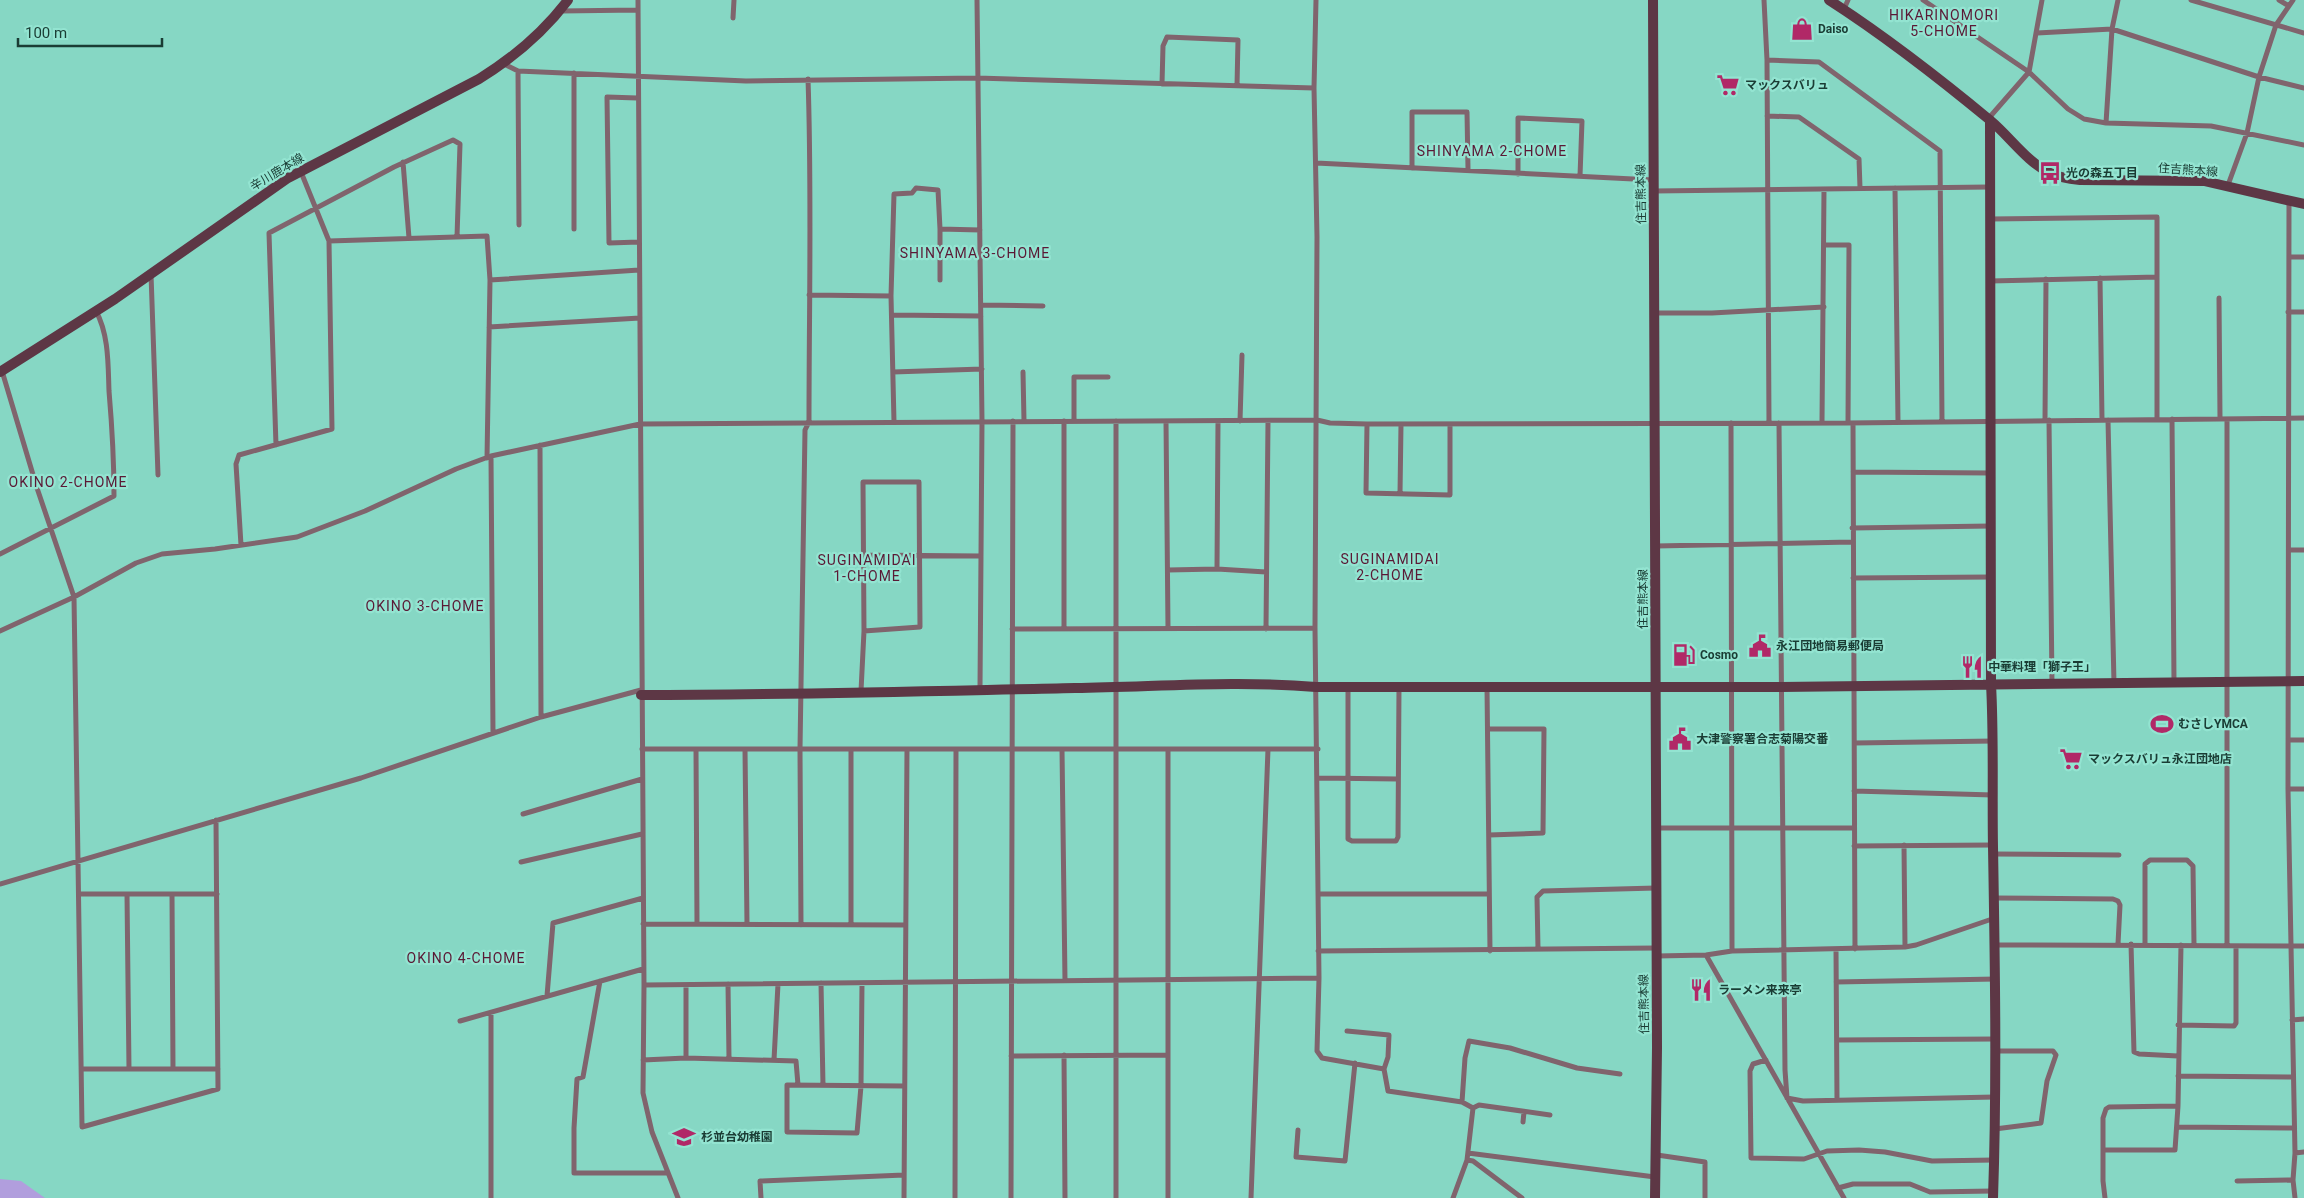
<svg xmlns="http://www.w3.org/2000/svg" width="2304" height="1198" viewBox="0 0 2304 1198" font-family="Roboto,'Noto Sans JP',sans-serif">
	<style>
		.green { fill: #b19edd }
		.lines { fill: none; stroke-linecap: round; stroke-linejoin: round }
		.street { stroke: #80646d; stroke-width: 5 }
		.secondary { stroke: #5d3745; stroke-width: 10 }
		.labels { text-anchor: middle; dominant-baseline: central; stroke-width: 4.5; stroke-linejoin: round; paint-order: stroke }
		.poi-label { font-size: 12px; font-weight: bold; fill: #1a3c34; stroke: #93e4d1; text-anchor: start }
		.street-label { font-size: 12px; fill: #1a3c34; stroke: #93e4d1 }
		.neighbourhood-label { font-size: 14px; letter-spacing: 1px; fill: #5a1935; stroke: #93e4d1 }
	</style>
	<rect width="100%" height="100%" fill="#86d7c4"/>
	<path class="green" d="M 0,1179 L 21,1181 L 45,1198 L 0,1198 Z"/>
	<g class="lines">
		<path class="street" d="M 638,0 L 644,985 L 643,1093 L 652,1132 L 678,1198
			M 977,0 L 982,421 L 980,689
			M 1316,0 L 1314,88 L 1317,237 L 1315,628 L 1319,978 L 1317,1051 L 1322,1058 L 1384,1069 L 1388,1091 L 1462,1102 L 1473,1108 L 1467,1160 L 1473,1161 L 1522,1198
			M 1764,0 L 1767,60 L 1769,423
			M 1923,0 L 2029,72 L 2068,109 L 2084,119 L 2106,123 L 2211,126 L 2304,145
			M 2191,0 L 2304,33
			M 2279,0 L 2289,6
			M 1844,9 L 1848,0
			M 561,11 L 638,10
			M 733,18 L 734,0
			M 2037,33 L 2112,29 L 2259,77 L 2304,88
			M 1767,60 L 1819,62 L 1940,151 L 1942,422
			M 504,64 L 518,71 L 746,81 L 977,78 L 1314,88
			M 518,71 L 519,225
			M 574,73 L 574,229
			M 1162,84 L 1163,46 L 1167,37 L 1238,40 L 1237,86
			M 637,98 L 607,97 L 609,243 L 639,242
			M 1767,116 L 1799,117 L 1859,159 L 1860,188
			M 1988,119 L 2029,72 L 2042,0
			M 2106,123 L 2112,29 L 2118,0
			M 403,162 L 409,238
			M 1316,163 L 1653,180
			M 1412,168 L 1412,112 L 1467,112 L 1468,169
			M 1518,174 L 1518,118 L 1582,121 L 1580,176
			M 2228,185 L 2247,133 L 2259,77 L 2276,25 L 2293,0
			M 1895,188 L 1898,422
			M 1654,191 L 1989,187
			M 2289,201 L 2288,789 L 2295,1153 L 2293,1180 L 2295,1198
			M 1990,219 L 2157,217 L 2157,419
			M 329,241 L 487,236 L 490,280
			M 1824,245 L 1849,245 L 1848,423
			M 2289,257 L 2304,257
			M 151,274 L 158,475
			M 2100,278 L 2102,420
			M 940,280 L 940,229 L 980,230
			M 1990,281 L 2157,277
			M 809,295 L 891,296
			M 2219,298 L 2220,419
			M 981,305 L 1043,306
			M 2288,312 L 2304,312
			M 1654,313 L 1712,313 L 1824,307
			M 892,315 L 981,316
			M 489,327 L 640,318
			M 2,371 L 37,488 L 74,597 L 82,1127 L 218,1089 L 216,820
			M 893,372 L 982,369
			M 1023,372 L 1024,421
			M 2172,419 L 2174,683
			M 2049,420 L 2052,683
			M 2108,420 L 2114,683
			M 1064,421 L 1064,628
			M 1074,421 L 1074,377 L 1108,377
			M 1166,421 L 1168,628
			M 1218,421 L 1217,569 L 1266,572
			M 1240,421 L 1242,355
			M 2045,421 L 2046,279
			M 894,422 L 891,296 L 894,194 L 912,193 L 916,188 L 938,190 L 940,229
			M 1731,423 L 1732,951
			M 1779,423 L 1785,1070 L 1787,1098
			M 1822,423 L 1824,189
			M 1853,423 L 1855,949
			M 1367,424 L 1366,493 L 1450,495 L 1450,424
			M 276,445 L 269,233 L 394,167 L 453,140 L 460,144 L 457,237
			M 540,445 L 541,717
			M 491,456 L 493,733
			M 487,458 L 490,280 L 639,270
			M 1853,472 L 1990,473
			M 863,482 L 919,482 L 920,627 L 864,631 Z
			M 1400,494 L 1401,424
			M 1852,528 L 1991,526
			M 241,545 L 236,464 L 239,455 L 332,429 L 329,241 L 301,172
			M 1656,546 L 1852,542
			M 2290,550 L 2304,550
			M 0,554 L 114,496 C 114,461 112,426 109,391 C 108,365 109,335 96,311
			M 863,555 L 981,556
			M 1168,570 L 1217,569
			M 1853,578 L 1991,577
			M 1012,629 L 1315,628
			M 1266,629 L 1268,421
			M 0,631 L 74,597 L 136,563 L 162,554 L 215,549 L 297,537 L 365,511 L 456,469 L 491,456 L 640,424 L 1317,420 L 1330,423 L 1367,424 L 1848,423 L 2304,418
			M 1348,687 L 1348,839 L 1352,841 L 1396,841 L 1398,837 L 1399,687
			M 1487,687 L 1490,951
			M 861,691 L 864,631
			M 1488,729 L 1544,729 L 1543,833 L 1489,835
			M 2289,740 L 2304,740
			M 1855,743 L 1994,741
			M 642,749 L 1318,749
			M 696,749 L 697,924
			M 745,749 L 747,924
			M 851,749 L 851,925
			M 1062,749 L 1065,981
			M 1168,749 L 1168,1198
			M 1318,778 L 1398,779
			M 2288,789 L 2304,789
			M 1854,791 L 1993,795
			M 523,814 L 642,779
			M 1657,828 L 1854,828
			M 1904,845 L 1905,947
			M 1854,846 L 1993,845
			M 1993,854 L 2119,855
			M 521,862 L 642,834
			M 0,884 L 361,778 L 541,717 L 641,690
			M 80,894 L 217,894
			M 127,894 L 129,1069
			M 172,894 L 173,1069
			M 1318,894 L 1488,894
			M 1994,898 L 2113,899 L 2118,901 L 2120,905 L 2118,944
			M 643,924 L 906,925
			M 801,925 L 800,749 L 805,430 L 809,422 C 809,308 812,193 808,79
			M 2131,944 L 2134,1052 L 2139,1054 L 2178,1056
			M 1996,945 L 2304,946
			M 2145,945 L 2145,864 L 2150,860 L 2187,860 L 2193,866 L 2194,945
			M 2227,946 L 2227,419
			M 1538,949 L 1537,897 L 1543,891 L 1656,888
			M 1836,949 L 1837,1100
			M 1318,951 L 1656,948
			M 1706,955 L 1844,1198
			M 1657,956 L 1706,955 L 1732,951 L 1905,947 L 1916,945 L 1995,918
			M 600,981 L 583,1077 L 577,1079 L 574,1128 L 574,1173 L 667,1173
			M 1836,982 L 1996,979
			M 821,983 L 823,1085
			M 862,983 L 861,1086 L 857,1133 L 787,1132 L 787,1085 L 904,1086
			M 728,984 L 729,1058
			M 644,985 L 1319,978
			M 547,996 L 553,923 L 643,898
			M 2292,1020 L 2304,1019
			M 460,1021 L 643,969
			M 2178,1025 L 2234,1026 L 2236,1023 L 2236,947
			M 1347,1031 L 1389,1035 L 1388,1057 L 1384,1069
			M 1837,1040 L 1995,1039
			M 1064,1055 L 1065,1198
			M 1011,1056 L 1167,1055
			M 686,1058 L 686,985
			M 643,1060 L 686,1058 L 796,1061 L 798,1085
			M 774,1060 L 778,984
			M 1766,1060 L 1753,1064 L 1750,1071 L 1751,1158 L 1804,1159 L 1827,1151 L 1859,1150 L 1885,1152 L 1932,1161 L 1994,1160
			M 82,1069 L 218,1069
			M 2178,1076 L 2293,1077
			M 1787,1098 L 1803,1101 L 1995,1097
			M 1462,1102 L 1465,1058 L 1469,1041 L 1510,1048 L 1577,1068 L 1620,1074
			M 1473,1108 L 1479,1105 L 1550,1115
			M 1523,1122 L 1524,1112
			M 2178,1127 L 2294,1128
			M 1995,1129 L 2041,1123 L 2047,1081 L 2056,1055 L 2053,1051 L 1995,1051
			M 1298,1130 L 1296,1157 L 1345,1161 L 1355,1063
			M 2103,1150 L 2175,1150 L 2178,1106
			M 1468,1153 L 1655,1177
			M 2295,1153 L 2304,1152
			M 1657,1155 L 1705,1162 L 1705,1198
			M 2237,1181 L 2293,1180
			M 1838,1188 L 1853,1184 L 1910,1184 L 1930,1192 L 1993,1191
			M 491,1198 L 491,1013
			M 761,1198 L 760,1181 L 904,1175
			M 904,1198 L 907,749
			M 955,1198 L 956,749
			M 1011,1198 L 1013,421
			M 1116,1198 L 1116,421
			M 1251,1198 L 1268,749
			M 1453,1198 L 1467,1160
			M 2105,1198 L 2103,1181 L 2103,1118 L 2106,1109 L 2109,1107 L 2178,1106 L 2181,945"/>
		<path class="secondary" d="M 1653,0 L 1657,1048 L 1655,1198
			M 1829,0 C 1885,36 1939,78 1991,121 C 2010,137 2027,162 2050,173 C 2060,178 2070,179 2080,180 L 2204,181 L 2304,204
			M 1990,120 L 1991,684 C 1994,739 1992,792 1993,847 C 1995,964 1997,1081 1993,1198
			M 0,372 L 115,299 L 288,178 L 479,79 C 513,58 543,33 568,0
			M 641,695 C 786,695 930,691 1075,688 C 1156,687 1236,680 1316,687 L 1781,687 L 2304,681"/>
	</g>
	<defs>
		<symbol id="shop-bare" viewBox="-9 -9 18 18"><path d="M-5-2.5h2.3a2.7 3.5 0 0 1 5.4 0H5L5.5 6h-11ZM-1.5-2.5h3a1.5 2.3 0 0 0-3 0Z" fill="#b12867" stroke="#93e4d1" stroke-width="2.5" paint-order="stroke"/></symbol>
		<symbol id="supermarket-bare" viewBox="-9 -9 18 18"><path d="M-6-5.5h2.5l.6 2H6L4.5 2H-2.5L-4.4-4H-6ZM-1.5 3.2a1.3 1.3 0 1 0 .1 0ZM3 3.2a1.3 1.3 0 1 0 .1 0Z" fill="#b12867" stroke="#93e4d1" stroke-width="2.5" paint-order="stroke"/></symbol>
		<symbol id="bus-bare" viewBox="-9 -9 18 18"><path d="M-5-6H5V4H4V6H2V4H-2V6H-4V4H-5ZM-3.5-4V0h7V-4ZM-3.5 1.2v1.5H-2V1.2ZM2 1.2v1.5H3.5V1.2Z" fill="#b12867" stroke="#93e4d1" stroke-width="2.5" paint-order="stroke"/></symbol>
		<symbol id="civic-bare" viewBox="-9 -9 18 18"><path d="M-.6-6.5H3V-4.5H.6V-3L4-1V1h2V6H-6V1h2V-1L-.6-3ZM-1.2 2.5V6h2.4V2.5Z" fill="#b12867" stroke="#93e4d1" stroke-width="2.5" paint-order="stroke"/></symbol>
		<symbol id="fuel-bare" viewBox="-9 -9 18 18"><path d="M-5.5-6h7V0h2V4h1.3V-2.5L3-4.5l.8-.8L6-3V5H2.5V1h-1V6h-7ZM-4.2-4.7v3.2H.2V-4.7Z" fill="#b12867" stroke="#93e4d1" stroke-width="2.5" paint-order="stroke"/></symbol>
		<symbol id="restaurant-bare" viewBox="-9 -9 18 18"><path d="M-5-6h1v4h1v-4h1v4h1v-4h1v5L-1.5 .5V6h-2V.5L-5-1ZM5-6V6H3V1.5H1.5Q1.5-4 5-6Z" fill="#b12867" stroke="#93e4d1" stroke-width="2.5" paint-order="stroke"/></symbol>
		<symbol id="stadium-bare" viewBox="-9 -9 18 18"><path d="M0-5a6.5 5 0 1 0 0 10a6.5 5 0 1 0 0-10ZM-3.5-1.8h7v3.6h-7Z" fill="#b12867" stroke="#93e4d1" stroke-width="2.5" paint-order="stroke"/></symbol>
		<symbol id="school-bare" viewBox="-9 -9 18 18"><path d="M0-5L7-2L0 1L-7-2ZM-4 1L0 2.5L4 1V4Q0 6-4 4Z" fill="#b12867" stroke="#93e4d1" stroke-width="2.5" paint-order="stroke"/></symbol>
	</defs>
	<g fill-rule="evenodd">
		<use href="#shop-bare" x="1786" y="13" width="32" height="32"/>
		<use href="#supermarket-bare" x="1712" y="69" width="32" height="32"/>
		<use href="#bus-bare" x="2034" y="157" width="32" height="32"/>
		<use href="#civic-bare" x="1744" y="630" width="32" height="32"/>
		<use href="#fuel-bare" x="1668" y="639" width="32" height="32"/>
		<use href="#restaurant-bare" x="1956" y="651" width="32" height="32"/>
		<use href="#stadium-bare" x="2146" y="708" width="32" height="32"/>
		<use href="#civic-bare" x="1664" y="723" width="32" height="32"/>
		<use href="#supermarket-bare" x="2055" y="743" width="32" height="32"/>
		<use href="#restaurant-bare" x="1685" y="974" width="32" height="32"/>
		<use href="#school-bare" x="668" y="1121" width="32" height="32"/>
	</g>
	<g class="labels">
		<g class="poi-label">
			<text x="1818" y="29">Daiso</text>
			<text x="1745" y="85">マックスバリュ</text>
			<text x="2066" y="173">光の森五丁目</text>
			<text x="1776" y="646">永江団地簡易郵便局</text>
			<text x="1700" y="655">Cosmo</text>
			<text x="1988" y="667">中華料理「獅子王」</text>
			<text x="2178" y="724">むさしYMCA</text>
			<text x="1696" y="739">大津警察署合志菊陽交番</text>
			<text x="2088" y="759">マックスバリュ永江団地店</text>
			<text x="1718" y="990">ラーメン来来亭</text>
			<text x="701" y="1137">杉並台幼稚園</text>
		</g>
		<g class="street-label">
			<text transform="translate(2188 170) rotate(4)">住吉熊本線</text>
			<text transform="translate(277 172) rotate(-31)">辛川鹿本線</text>
			<text transform="translate(1641 194) rotate(-91)">住吉熊本線</text>
			<text transform="translate(1643 599) rotate(-90)">住吉熊本線</text>
			<text transform="translate(1644 1004) rotate(-91)">住吉熊本線</text>
		</g>
		<g class="neighbourhood-label">
			<text x="1944" y="15">HIKARINOMORI<tspan x="1944" dy="16">5-CHOME</tspan></text>
			<text x="1492" y="151">SHINYAMA 2-CHOME</text>
			<text x="975" y="253">SHINYAMA 3-CHOME</text>
			<text x="68" y="482">OKINO 2-CHOME</text>
			<text x="1390" y="559">SUGINAMIDAI<tspan x="1390" dy="16">2-CHOME</tspan></text>
			<text x="867" y="560">SUGINAMIDAI<tspan x="867" dy="16">1-CHOME</tspan></text>
			<text x="425" y="606">OKINO 3-CHOME</text>
			<text x="466" y="958">OKINO 4-CHOME</text>
		</g>
	</g>
	<path d="M18 38v8h144v-8" fill="none" stroke="#1a3c34" stroke-width="2.5"/>
	<text x="25" y="38" font-size="15" fill="#1a3c34" stroke="#93e4d1" stroke-width="4" paint-order="stroke">100 m</text>
</svg>
